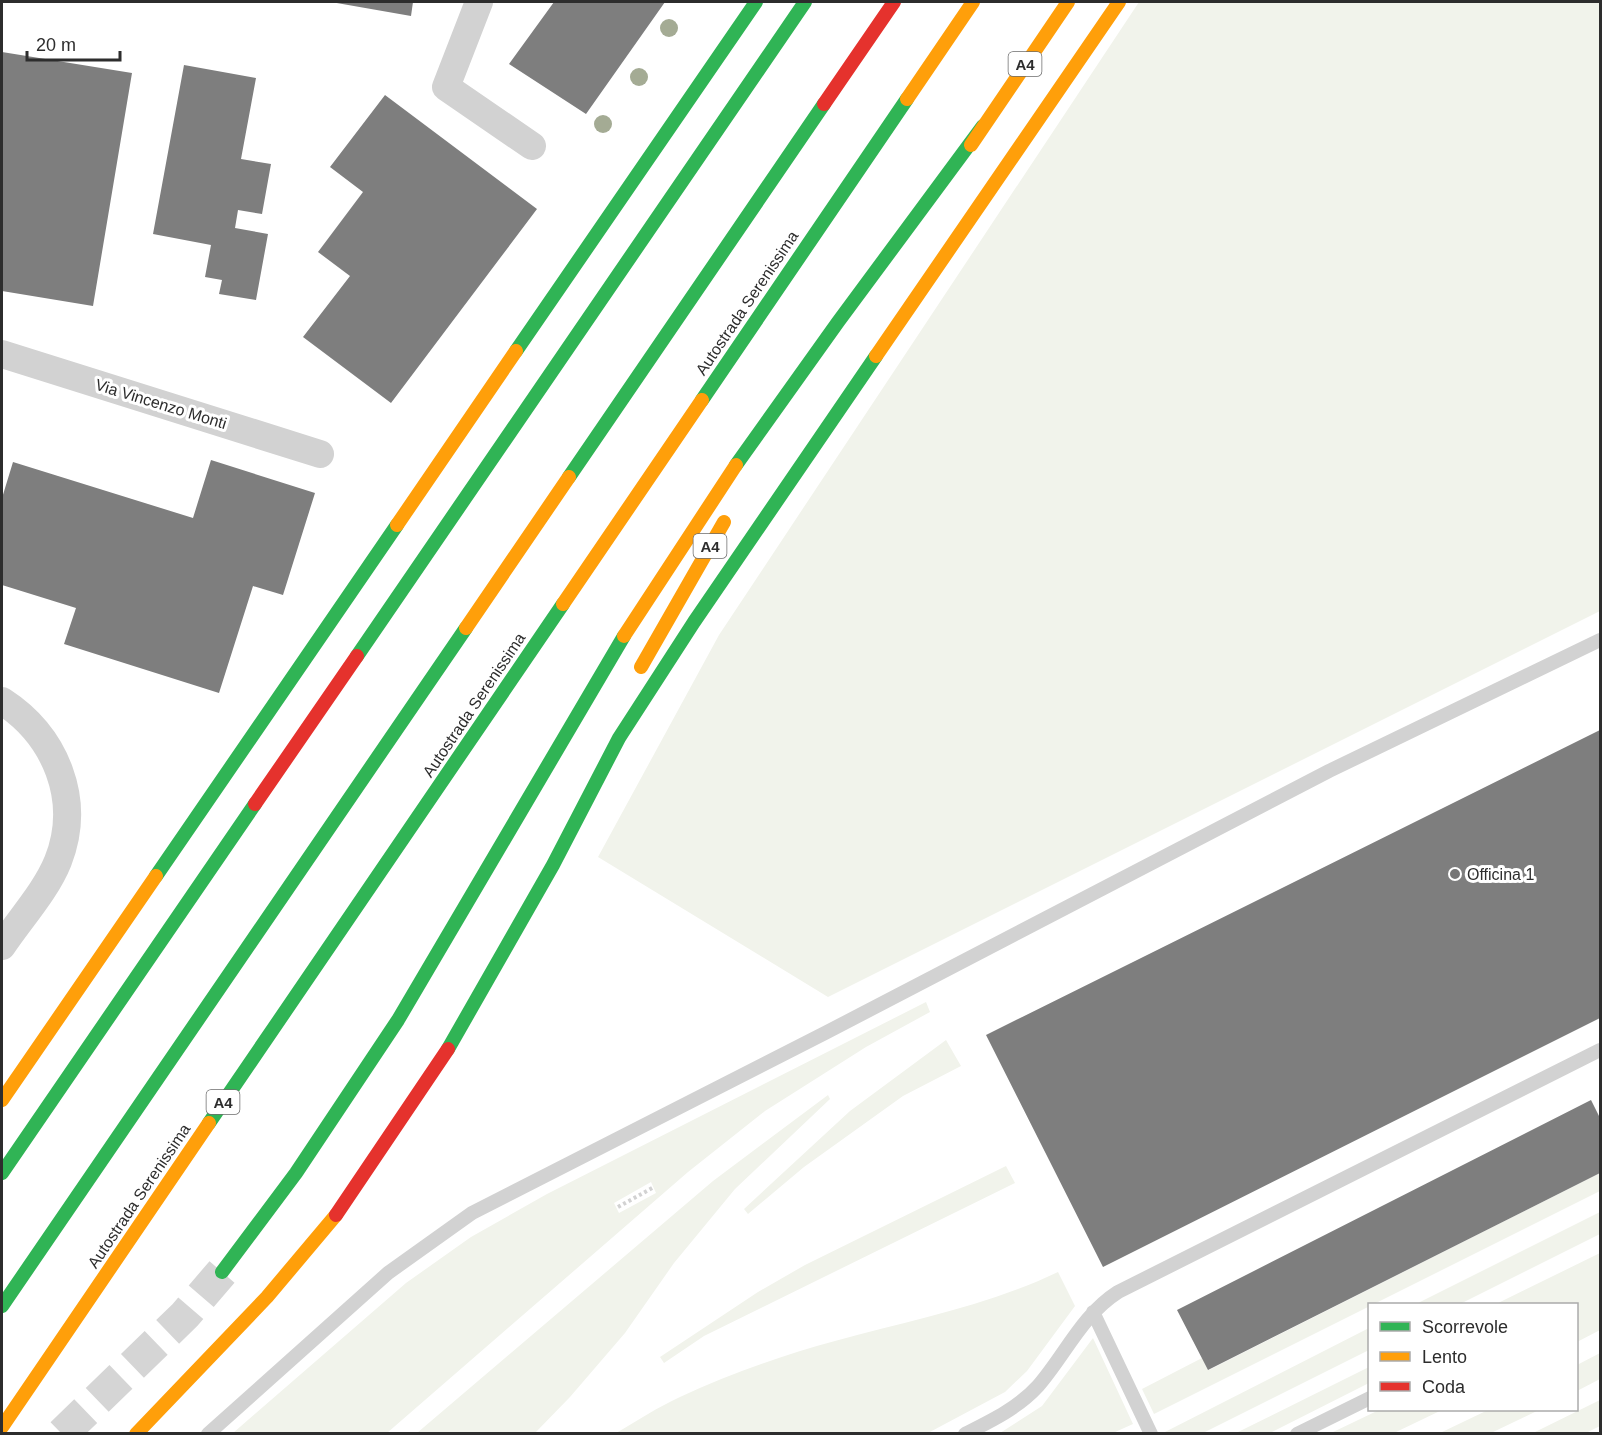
<svg xmlns="http://www.w3.org/2000/svg" width="1602" height="1435" viewBox="0 0 1602 1435" font-family="Helvetica,sans-serif">
	<style>
		.green { fill: #f1f3eb; fill-rule: evenodd }
		.building { fill: #7e7e7e }
		.lines { fill: none; stroke-linecap: round; stroke-linejoin: round }
		.highway-tunnel { stroke: #d5d5d5; stroke-width: 33; stroke-dasharray: 33 16; stroke-linecap: butt }
		.path { stroke: #d2d2d2; stroke-width: 4; stroke-dasharray: 3 3; stroke-linecap: butt }
		.lane { stroke: #d2d2d2; stroke-width: 14 }
		.street { stroke: #d2d2d2; stroke-width: 28 }
		.fast { stroke: #30b455; stroke-width: 14 }
		.slow { stroke: #ff9f0a; stroke-width: 14 }
		.jam { stroke: #e5322d; stroke-width: 14 }
		.tree { fill: #a4ab94 }
		.poi-dot { fill: #767676; stroke: #fff; stroke-width: 2 }
		.labels { text-anchor: middle; dominant-baseline: central; stroke-width: 6; stroke-linejoin: round; paint-order: stroke }
		.shield { fill: #fff; stroke: #6c6c6c; stroke-width: 1.5 }
		.shield-label { font-size: 15px; font-weight: bold; fill: #2d2d2d }
		.street-label { font-size: 16px; fill: #2d2d2d; stroke: #fff }
		.poi-label { font-size: 16px; fill: #2d2d2d; stroke: #fff; text-anchor: start }
	</style>
	<rect width="100%" height="100%" fill="#fff"/>
	<path class="green" d="M 1139,2 L 1600,2 L 1600,611 L 828,997 L 598,857 L 719,635 Z
		M 926,1002 L 930,1012 L 866,1047 L 765,1111 L 688,1172 L 387,1433 L 233,1433 L 406,1283 L 471,1237 L 547,1194 ZM 651,1182 L 656,1193 L 619,1213 L 614,1203 Z
		M 946,1040 L 961,1066 L 903,1096 L 804,1167 L 748,1214 L 744,1209 L 850,1111 Z
		M 828,1095 L 830,1099 L 735,1189 L 674,1263 L 625,1333 L 570,1397 L 535,1433 L 417,1433 L 713,1181 Z
		M 1006,1166 L 1015,1183 L 704,1336 L 664,1363 L 660,1357 L 758,1292 L 805,1265 Z
		M 1600,1173 L 1600,1191 L 1154,1414 L 1142,1389 L 1202,1358 L 1209,1370 Z
		M 1600,1212 L 1600,1234 L 1460,1304 L 1416,1304 Z
		M 1600,1253 L 1600,1330 L 1577,1342 L 1576,1304 L 1496,1304 Z
		M 1058,1272 L 1075,1306 L 1027,1371 L 1005,1392 L 928,1433 L 616,1433 C 637,1421 658,1407 680,1397 C 729,1374 783,1355 835,1341 C 911,1320 987,1306 1058,1272 Z
		M 1369,1328 L 1369,1350 L 1203,1433 L 1163,1433 Z
		M 1093,1338 L 1133,1424 L 1113,1433 L 1000,1433 L 1042,1406 Z
		M 1600,1353 L 1600,1379 L 1577,1391 L 1577,1365 Z
		M 1369,1367 L 1369,1383 L 1270,1433 L 1236,1433 Z
		M 1600,1400 L 1600,1426 L 1586,1433 L 1533,1433 Z
		M 1379,1410 L 1442,1410 L 1394,1433 L 1331,1433 Z
		M 1488,1410 L 1539,1410 L 1491,1433 L 1440,1433 Z"/>
	<path class="building" d="M 331,2 L 413,2 L 411,16 Z
		M 554,2 L 665,2 L 586,114 L 509,64 Z
		M 2,52 L 132,73 L 93,306 L 2,291 Z
		M 184,65 L 256,78 L 241,159 L 271,164 L 262,214 L 238,210 L 235,228 L 268,234 L 256,300 L 219,294 L 222,280 L 205,277 L 211,245 L 153,234 Z
		M 385,95 L 537,209 L 391,403 L 303,337 L 350,276 L 318,252 L 363,192 L 330,167 Z
		M 211,460 L 315,493 L 283,595 L 253,586 L 219,693 L 64,644 L 76,608 L 2,585 L 2,498 L 13,462 L 193,518 Z
		M 1600,730 L 1600,1018 L 1103,1267 L 986,1035 Z
		M 1591,1100 L 1600,1118 L 1600,1173 L 1208,1370 L 1177,1310 Z"/>
	<g class="lines">
		<path class="highway-tunnel" d="M 62,1434 L 185,1315 L 222,1272"/>
		<path class="path" d="M 618,1207 L 654,1187"/>
		<path class="lane" d="M 1093,1312 L 1151,1434
			M 208,1434 L 388,1273 L 472,1213 L 827,1032 L 1329,771 L 1600,640
			M 965,1434 C 991,1421 1018,1408 1038,1386 C 1065,1355 1082,1315 1118,1292 L 1600,1050
			M 1297,1434 L 1370,1398"/>
		<path class="street" d="M 479,2 L 446,87 L 532,146
			M 2,354 L 320,454
			M 2,701 C 56,736 82,800 58,861 C 46,891 20,919 2,946"/>
		<path class="fast" d="M 516,351 L 756,2
			M 702,400 L 907,99
			M 736,465 L 838,322 L 983,126
			M 569,477 L 824,104
			M 357,656 L 805,2
			M 156,876 L 397,525
			M 448,1049 L 553,865 L 619,738 L 694,622 L 876,356
			M 209,1123 L 563,604
			M 2,1173 L 255,804
			M 222,1272 L 296,1173 L 398,1020 L 624,636
			M 2,1306 L 466,628"/>
		<path class="slow" d="M 907,99 L 973,2
			M 971,145 L 1068,2
			M 876,356 L 1119,2
			M 397,525 L 516,351
			M 563,604 L 702,400
			M 466,628 L 569,477
			M 624,636 L 736,465
			M 641,667 L 724,522
			M 2,1100 L 156,876
			M 2,1427 L 209,1123
			M 136,1434 L 267,1297 L 336,1215"/>
		<path class="jam" d="M 824,104 L 894,2
			M 255,804 L 357,656
			M 336,1215 L 448,1049"/>
	</g>
	<g class="tree">
		<circle cx="669" cy="28" r="9"/>
		<circle cx="639" cy="77" r="9"/>
		<circle cx="603" cy="124" r="9"/>
	</g>
	<circle class="poi-dot" cx="1455" cy="874" r="6"/>
	<g class="labels">
		<g class="shield">
			<rect x="1008.5" y="52" width="33" height="24" rx="4.5"/>
			<rect x="693.5" y="534" width="33" height="24" rx="4.5"/>
			<rect x="206.5" y="1090" width="33" height="24" rx="4.5"/>
		</g>
		<g class="shield-label">
			<text x="1025" y="64">A4</text>
			<text x="710" y="546">A4</text>
			<text x="223" y="1102">A4</text>
		</g>
		<g class="street-label">
			<text transform="translate(747 303) rotate(-56)">Autostrada Serenissima</text>
			<text transform="translate(161 404) rotate(17)">Via Vincenzo Monti</text>
			<text transform="translate(474 705) rotate(-56)">Autostrada Serenissima</text>
			<text transform="translate(139 1196) rotate(-56)">Autostrada Serenissima</text>
		</g>
		<g class="poi-label">
			<text x="1467" y="874">Officina 1</text>
		</g>
	</g>
	<rect width="1602" height="1435" fill="none" stroke="#2d2d2d" stroke-width="6"/>
	<rect x="1368" y="1303" width="210" height="108" fill="#ffffff" stroke="#ababab" stroke-width="1.5"/>
	<rect x="1380" y="1322" width="30" height="9" fill="#30b455" stroke="#ababab" stroke-width="1.5"/>
	<text x="1422" y="1333" font-size="18" fill="#2d2d2d">Scorrevole</text>
	<rect x="1380" y="1352" width="30" height="9" fill="#ff9f0a" stroke="#ababab" stroke-width="1.5"/>
	<text x="1422" y="1363" font-size="18" fill="#2d2d2d">Lento</text>
	<rect x="1380" y="1382" width="30" height="9" fill="#e5322d" stroke="#ababab" stroke-width="1.5"/>
	<text x="1422" y="1393" font-size="18" fill="#2d2d2d">Coda</text>
	<path d="M27 51v9h93v-9" fill="none" stroke="#2d2d2d" stroke-width="3"/>
	<text x="36" y="51" font-size="18" fill="#2d2d2d" stroke="#ffffff" stroke-width="4.5" paint-order="stroke">20 m</text>
</svg>
